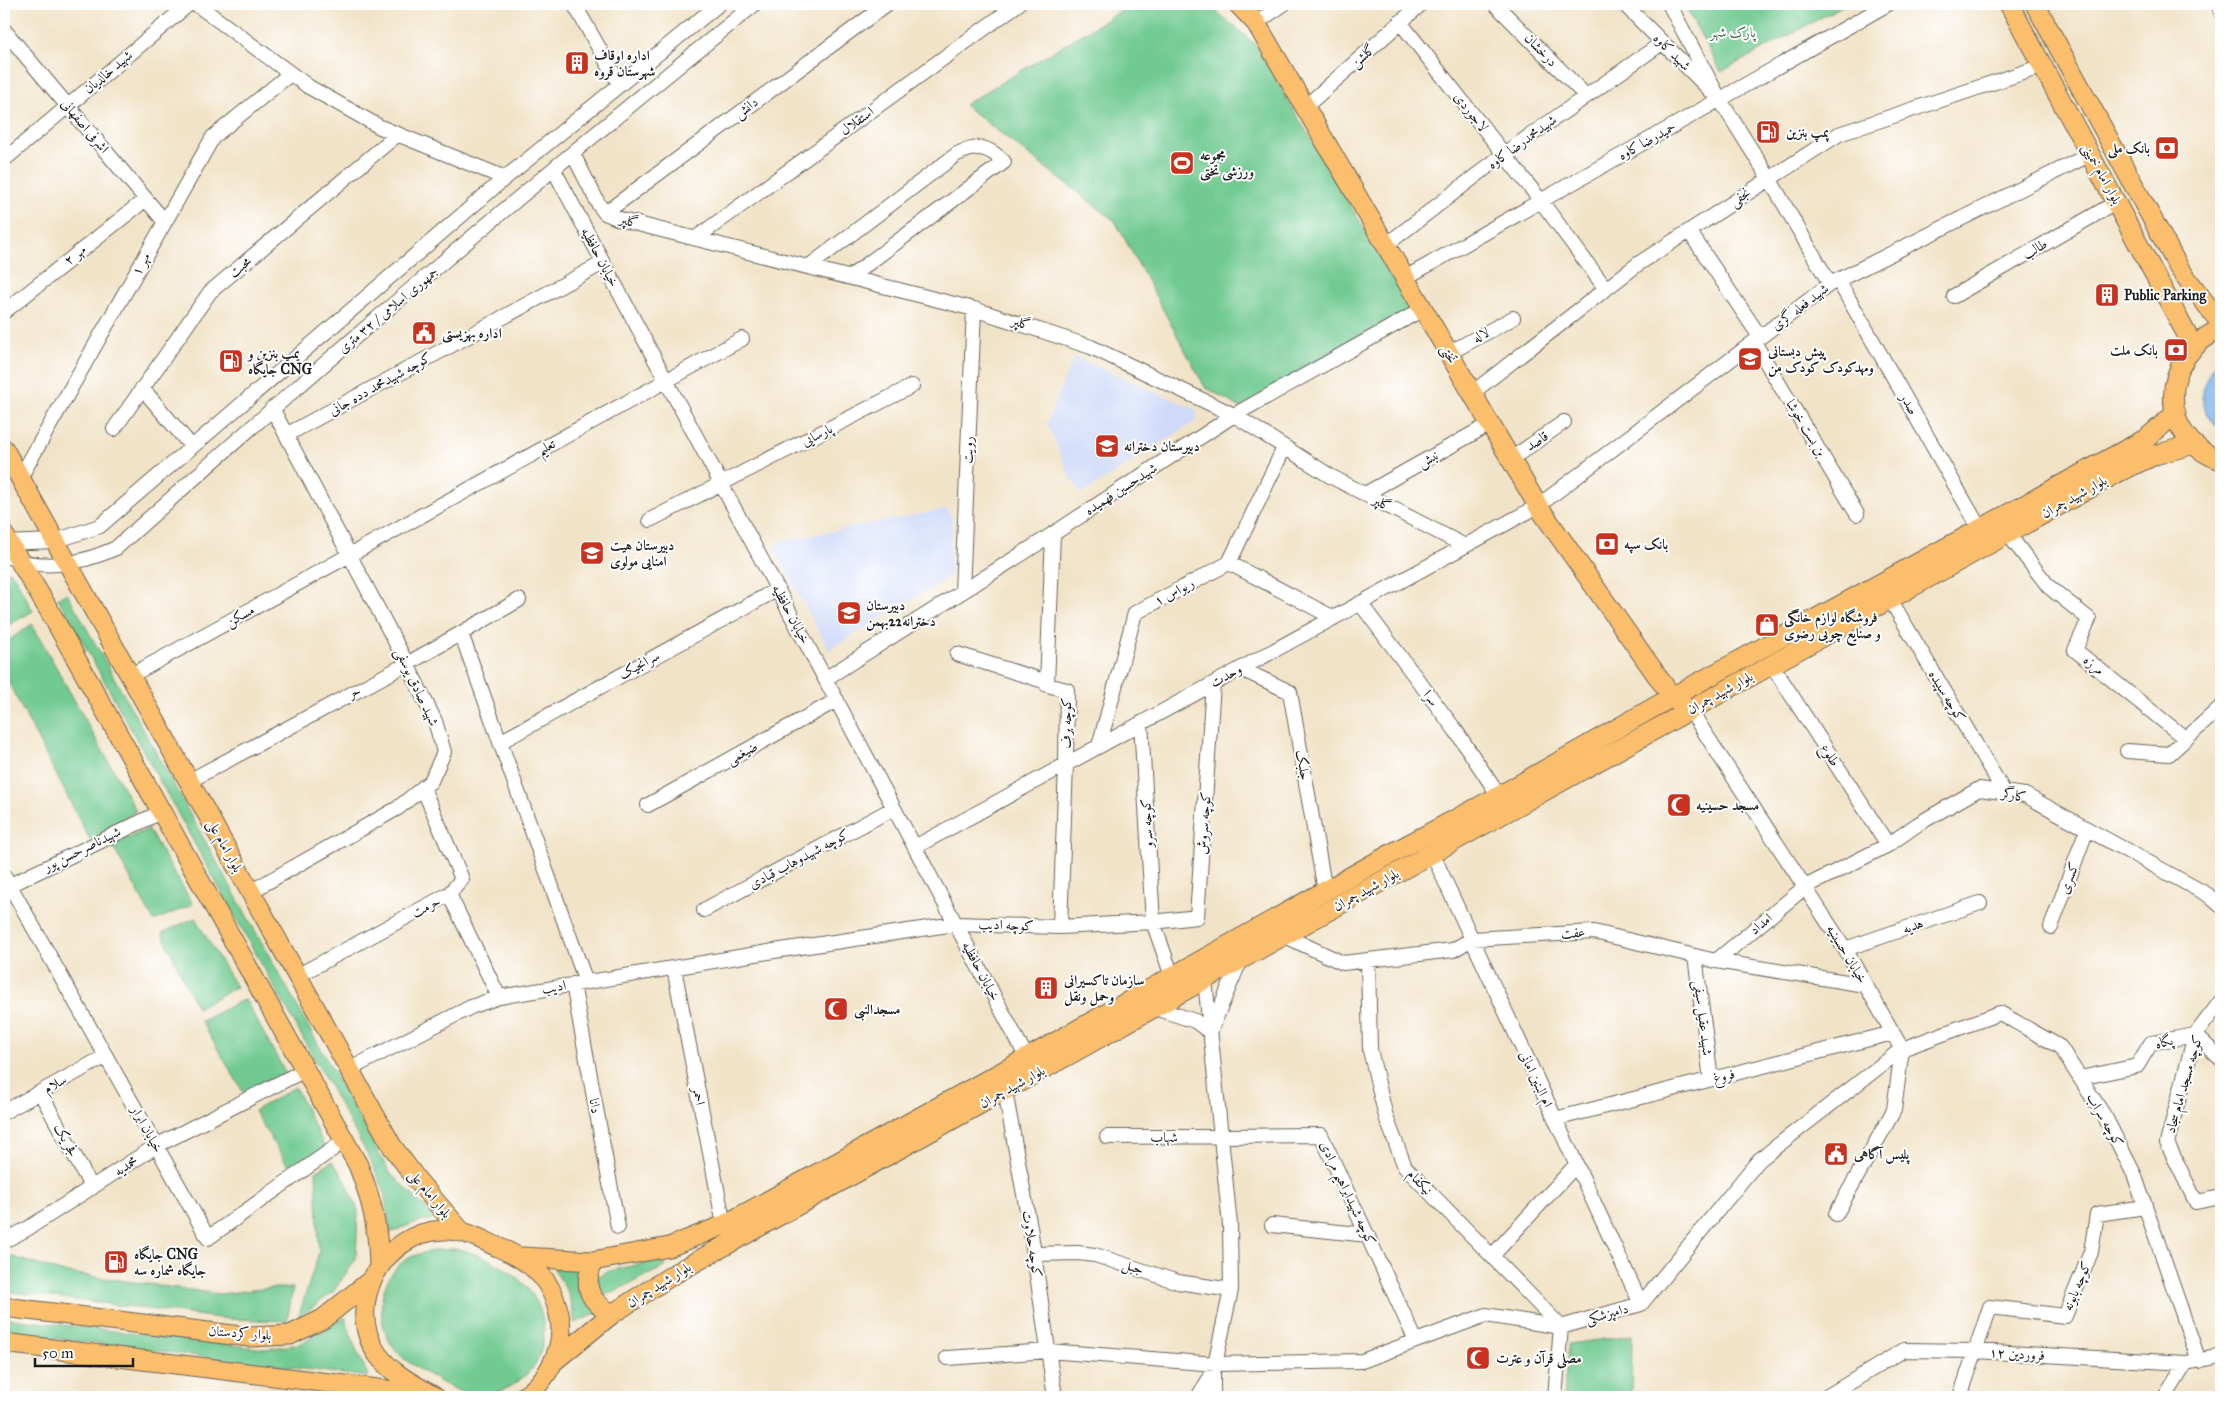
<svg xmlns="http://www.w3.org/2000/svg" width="2225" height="1401" viewBox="0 0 2225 1401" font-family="'IM FELL Great Primer',Amiri,serif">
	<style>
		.built { fill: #cfdaf9 }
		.green { fill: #71ca91; stroke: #467356 }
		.water { fill: #7eb2ec; stroke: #4d6784 }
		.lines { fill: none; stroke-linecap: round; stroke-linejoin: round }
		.minor-casing { stroke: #676258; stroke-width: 16 }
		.major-casing { stroke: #676258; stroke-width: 21 }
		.minor { stroke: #fff; stroke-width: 14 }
		.major { stroke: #fabe6d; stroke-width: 19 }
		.labels { text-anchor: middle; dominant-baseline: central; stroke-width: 4; stroke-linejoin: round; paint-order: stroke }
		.park-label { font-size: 14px; fill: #3e624b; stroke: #fff }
		.street-label { font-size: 14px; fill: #1c1c1c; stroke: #fff }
		.poi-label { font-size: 14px; font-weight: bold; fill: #1c1c1c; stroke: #fff; text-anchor: start }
	</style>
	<rect width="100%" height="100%" fill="#fff"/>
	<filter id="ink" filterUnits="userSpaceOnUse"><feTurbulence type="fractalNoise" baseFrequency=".02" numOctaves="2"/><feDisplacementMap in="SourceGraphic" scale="10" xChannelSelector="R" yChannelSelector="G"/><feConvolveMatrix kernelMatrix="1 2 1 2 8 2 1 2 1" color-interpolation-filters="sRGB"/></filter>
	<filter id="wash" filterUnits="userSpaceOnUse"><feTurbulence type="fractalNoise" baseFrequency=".0096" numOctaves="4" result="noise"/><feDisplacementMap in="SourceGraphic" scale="20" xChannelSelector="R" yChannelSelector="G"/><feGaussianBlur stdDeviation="1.12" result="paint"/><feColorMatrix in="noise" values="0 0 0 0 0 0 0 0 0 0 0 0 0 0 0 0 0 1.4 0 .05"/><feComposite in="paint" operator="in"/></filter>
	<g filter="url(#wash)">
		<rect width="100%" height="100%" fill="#f1e3c7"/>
		<path class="built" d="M 1074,357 L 1197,410 L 1196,421 L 1082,494 L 1070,477 L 1047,423 Z
			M 947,509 L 952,518 L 950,576 L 829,650 L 773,547 L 783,541 Z"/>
		<path class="green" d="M 1132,4 L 1207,4 L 1254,43 L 1413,311 L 1246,411 L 1205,387 L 1115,221 L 964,105 Z
			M 1684,4 L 1846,4 L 1721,72 Z
			M 4,568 L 14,575 L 33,611 L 4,628 Z
			M 67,593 L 390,1173 L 436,1218 L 411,1224 L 390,1233 L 384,1191 L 369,1157 L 58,598 Z
			M 32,624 L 136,811 L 90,840 L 4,674 L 4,644 Z
			M 148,829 L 193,904 L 154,921 L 112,845 Z
			M 195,918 L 236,987 L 197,1008 L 162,933 Z
			M 245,999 L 287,1076 L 248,1100 L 201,1021 Z
			M 295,1087 L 325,1148 L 294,1175 L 254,1111 Z
			M 332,1161 L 346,1181 L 358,1211 L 356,1259 L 333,1292 L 298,1318 L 319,1252 L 316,1171 Z
			M 437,1250 C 445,1250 456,1248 463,1250 C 505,1262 550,1292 543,1341 C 541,1351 537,1365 529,1372 C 519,1382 501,1394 486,1395 C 465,1396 451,1388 434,1378 C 418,1368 399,1359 390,1342 C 374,1314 380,1272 411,1257 C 419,1253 429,1252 437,1250 Z
			M 7,1255 L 61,1272 L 219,1294 L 270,1288 L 293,1288 L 287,1321 L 228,1319 L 4,1291 L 4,1256 Z
			M 661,1259 L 666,1266 L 609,1294 L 601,1293 L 595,1287 L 597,1278 L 606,1272 Z
			M 554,1268 L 582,1269 C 577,1293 578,1298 598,1312 L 575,1323 L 569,1295 Z
			M 345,1317 L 355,1347 L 369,1377 L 4,1332 L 4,1318 L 265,1349 L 300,1344 Z
			M 1632,1335 L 1631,1397 L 1563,1397 L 1569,1344 Z"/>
		<path class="water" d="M 2220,360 L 2221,360 L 2221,429 C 2196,411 2198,380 2220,360 Z"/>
	</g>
	<g filter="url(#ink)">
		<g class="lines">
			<defs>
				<path id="minor" d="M 196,4 L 309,87 L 380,127 L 505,178
					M 574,4 L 620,85
					M 1495,4 L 1586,96
					M 1624,4 L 1711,91
					M 1669,4 L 1720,100 L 1769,178 L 1830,284
					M 2218,4 L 2221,12
					M 1400,22 L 1541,201 L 1606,289
					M 1256,23 L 1284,4
					M 4,30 L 165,222
					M 1305,107 L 1421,4
					M 573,154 L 599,205 L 605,213 L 622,220 L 974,309 L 1091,347 L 1234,415 L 1330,476 L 1465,546
					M 4,160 L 189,4
					M 554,170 L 1027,1058
					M 605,213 L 887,4
					M 1689,231 L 1760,337
					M 696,238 L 1018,4
					M 1386,245 L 1504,154 L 1662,43
					M 808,267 L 957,154 C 978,145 987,145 1004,162 L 850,277
					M 1405,278 L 1888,4
					M 1838,280 L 1980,529
					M 1954,296 L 2117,202
					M 4,312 L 146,199
					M 1754,342 L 1857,514
					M 1449,353 L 1513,318
					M 142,388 L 192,447
					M 1472,393 L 1638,264 L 1839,134 L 2043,66
					M 114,429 L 210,292 L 398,134
					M 288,434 L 603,263
					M 1511,459 L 1564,422
					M 20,478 L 213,137 L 290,74
					M 1365,494 L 1490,424
					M 650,520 L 912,386
					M 1053,534 L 1047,685 L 1067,690 L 1066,764 L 1060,927
					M 2008,534 L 2049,587 L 2089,619 L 2075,650 L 2186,739
					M 4,543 L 55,541 L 100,526 L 505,178 L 719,4
					M 4,555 C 40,572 81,564 116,548 C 324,361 537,179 755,4
					M 1229,563 L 1284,448
					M 962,592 L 974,309
					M 1890,599 L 2004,792
					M 1360,603 L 1456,731 L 1499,796
					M 461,633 L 586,982
					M 957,654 L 1047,682
					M 1772,665 L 1888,845
					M 1241,669 L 1290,692 L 1325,891
					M 130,676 L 742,339
					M 825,679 L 1053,534 L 1234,415 L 1423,309
					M 1690,710 L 1845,949 L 1902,1049 L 1894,1110 L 1836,1214
					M 1141,723 L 1153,922 L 1197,917 L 1213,684
					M 500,742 L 778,589
					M 1099,746 L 1135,613 L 1229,563 L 1334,618
					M 2127,751 L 2169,754 L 2221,707
					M 189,781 L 407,664 L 519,600
					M 648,805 L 837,700
					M 915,847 L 1538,506 L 1830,284 L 2091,154
					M 1432,853 L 1641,1304
					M 4,875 L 208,1238 L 344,1141
					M 4,888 L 161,812
					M 250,892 L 398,808 L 431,781 L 444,752 L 435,721 L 407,664 L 272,408
					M 449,894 L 499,997
					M 704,910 L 894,808
					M 2051,927 L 2087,829
					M 1285,936 L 1343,963 L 1453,950 L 1472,939 L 1594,932 L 1716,961 L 1865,985
					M 1845,949 L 1980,903
					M 1695,956 L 1711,1079
					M 1368,960 L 1370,1050 L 1386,1117 L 1405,1167 L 1561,1327 L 1555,1397
					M 1716,961 L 1805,887 L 1888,845 L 1918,824 L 1979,789 L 2025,795 L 2208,895 L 2221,906
					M 674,968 L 724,1225
					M 297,976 L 449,894 L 462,879 L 423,788
					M 1205,980 L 1230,1225 L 1231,1290 L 1213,1373 L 1213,1397
					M 573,984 L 618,1227
					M 2221,1001 L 2195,1035 L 2167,1143 L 2196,1202 L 2221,1197
					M 1155,1008 L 1195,1021 L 1210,1032 L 1237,968 L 1243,959
					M 350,1069 L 471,1007 L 499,997 L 774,951 L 955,924 L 1060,927 L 1153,922 L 1172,976
					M 2080,1078 L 2137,1066 L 2151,1043 L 2195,1035 L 2221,1059
					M 1005,1091 L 1030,1227 L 1055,1397
					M 40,1092 L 92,1188
					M 4,1112 L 106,1056
					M 1555,1119 L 1893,1033
					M 1107,1137 L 1321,1135 L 1416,1341
					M 1272,1225 L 1368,1235
					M 4,1241 L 27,1229 L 156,1146 L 305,1070
					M 1034,1254 L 1078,1253 L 1095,1255 L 1178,1282 L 1231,1290
					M 1492,1256 L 1576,1165
					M 947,1358 L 1048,1351 L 1216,1364 L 1362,1361 L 1486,1315 L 1561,1327 L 1641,1304 L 1759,1160 L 1902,1049 L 2000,1013 L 2060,1047 L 2105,1117 L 2134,1174 L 2199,1361
					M 1198,1397 L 1213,1373
					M 1826,1397 L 1904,1350 L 1975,1351 L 2186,1363 L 2221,1356
					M 1960,1397 L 1990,1307 L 2065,1316 L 2091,1252 L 2097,1214 L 2145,1207
					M 2165,1397 L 2186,1363"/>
				<path id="major" d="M 1238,4 L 1256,23 L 1538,506 L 1672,697 L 1681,703
					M 2009,4 L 2193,346
					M 2035,4 L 2179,268 L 2221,324
					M 2221,329 C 2159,355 2156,439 2221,460
					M 4,449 L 392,1146 L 417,1180 L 461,1231
					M 4,535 L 49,610 L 358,1165 C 372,1200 378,1227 379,1265
					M 522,1257 L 593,1261 L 669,1247 L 724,1225 L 1027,1058 L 1396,851 L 1499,796 L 1672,697 L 2147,438 L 2176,413
					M 593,1261 C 583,1287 588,1300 612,1314
					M 4,1307 L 249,1337 L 290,1335 L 323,1319 L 370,1281
					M 4,1343 L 427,1395
					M 553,1362 L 612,1314 L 674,1274 L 2119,472 L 2155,455 L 2194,444
					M 435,1397 C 415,1385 392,1374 378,1355 C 342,1304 384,1232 443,1230 C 464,1229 482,1240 500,1248 C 535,1263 553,1281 560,1319 C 565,1349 547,1382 523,1397"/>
			</defs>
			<use href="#minor" class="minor-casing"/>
			<use href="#major" class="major-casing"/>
			<use href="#minor" class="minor"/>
			<use href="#major" class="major"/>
		</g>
	</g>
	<defs>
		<symbol id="building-square" viewBox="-11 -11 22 22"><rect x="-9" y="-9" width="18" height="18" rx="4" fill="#c8321e" stroke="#fff"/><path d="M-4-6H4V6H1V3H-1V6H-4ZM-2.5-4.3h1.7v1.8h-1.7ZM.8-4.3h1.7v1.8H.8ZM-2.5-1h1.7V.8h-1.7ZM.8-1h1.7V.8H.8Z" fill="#fff"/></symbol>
		<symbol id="fuel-square" viewBox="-11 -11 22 22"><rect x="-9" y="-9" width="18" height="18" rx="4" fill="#c8321e" stroke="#fff"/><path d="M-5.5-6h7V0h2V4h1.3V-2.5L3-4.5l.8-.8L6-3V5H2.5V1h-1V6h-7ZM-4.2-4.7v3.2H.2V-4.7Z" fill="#fff"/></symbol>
		<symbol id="bank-square" viewBox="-11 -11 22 22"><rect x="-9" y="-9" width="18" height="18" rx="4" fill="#c8321e" stroke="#fff"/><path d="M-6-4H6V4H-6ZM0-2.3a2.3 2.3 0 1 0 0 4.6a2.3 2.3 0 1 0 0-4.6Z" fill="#fff"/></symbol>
		<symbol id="stadium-square" viewBox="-11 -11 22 22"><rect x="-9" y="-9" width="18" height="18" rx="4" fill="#c8321e" stroke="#fff"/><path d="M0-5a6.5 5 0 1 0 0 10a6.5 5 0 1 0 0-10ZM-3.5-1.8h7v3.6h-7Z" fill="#fff"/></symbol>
		<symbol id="civic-square" viewBox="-11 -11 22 22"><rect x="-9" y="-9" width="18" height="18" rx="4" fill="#c8321e" stroke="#fff"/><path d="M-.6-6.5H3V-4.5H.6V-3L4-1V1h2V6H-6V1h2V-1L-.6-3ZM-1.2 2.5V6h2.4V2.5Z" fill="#fff"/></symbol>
		<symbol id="school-square" viewBox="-11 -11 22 22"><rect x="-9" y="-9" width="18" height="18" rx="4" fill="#c8321e" stroke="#fff"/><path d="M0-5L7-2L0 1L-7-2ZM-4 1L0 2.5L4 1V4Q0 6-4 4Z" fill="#fff"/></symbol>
		<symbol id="shop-square" viewBox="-11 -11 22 22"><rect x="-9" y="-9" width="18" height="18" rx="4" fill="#c8321e" stroke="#fff"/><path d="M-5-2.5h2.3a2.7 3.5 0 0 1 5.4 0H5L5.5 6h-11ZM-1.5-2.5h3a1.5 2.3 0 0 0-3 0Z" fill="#fff"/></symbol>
		<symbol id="mosque-square" viewBox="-11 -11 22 22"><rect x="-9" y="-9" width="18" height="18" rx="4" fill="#c8321e" stroke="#fff"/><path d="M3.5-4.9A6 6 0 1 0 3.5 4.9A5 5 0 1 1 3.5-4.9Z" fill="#fff"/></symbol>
	</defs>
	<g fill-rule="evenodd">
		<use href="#building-square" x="563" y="49" width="28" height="28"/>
		<use href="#fuel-square" x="1754" y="118" width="28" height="28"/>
		<use href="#bank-square" x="2153" y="134" width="28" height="28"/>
		<use href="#stadium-square" x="1168" y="149" width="28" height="28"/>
		<use href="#building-square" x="2093" y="281" width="28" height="28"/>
		<use href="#civic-square" x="410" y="319" width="28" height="28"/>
		<use href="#bank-square" x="2162" y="336" width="28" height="28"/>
		<use href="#school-square" x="1736" y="345" width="28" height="28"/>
		<use href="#fuel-square" x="217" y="347" width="28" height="28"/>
		<use href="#school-square" x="1093" y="432" width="28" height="28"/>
		<use href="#bank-square" x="1593" y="530" width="28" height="28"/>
		<use href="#school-square" x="578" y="539" width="28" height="28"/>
		<use href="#school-square" x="835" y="599" width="28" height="28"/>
		<use href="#shop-square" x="1753" y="611" width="28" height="28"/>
		<use href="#mosque-square" x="1665" y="791" width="28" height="28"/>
		<use href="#building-square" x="1032" y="974" width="28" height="28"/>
		<use href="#mosque-square" x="822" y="995" width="28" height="28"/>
		<use href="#civic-square" x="1822" y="1140" width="28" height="28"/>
		<use href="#fuel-square" x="102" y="1248" width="28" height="28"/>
		<use href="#mosque-square" x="1464" y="1344" width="28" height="28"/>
	</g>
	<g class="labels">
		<g class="park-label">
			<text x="1733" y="32">پارک شهر</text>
		</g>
		<g class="street-label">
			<text transform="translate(1541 50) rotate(46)">درخشان</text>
			<text transform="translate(1672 52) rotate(45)">شهید کاوه</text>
			<text transform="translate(1363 56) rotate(-42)">گلشن</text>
			<text transform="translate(108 72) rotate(-40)">شهید خالدیان</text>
			<text transform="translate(746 108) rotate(-37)">دانش</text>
			<text transform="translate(1471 112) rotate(52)">لاجوردی</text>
			<text transform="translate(857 121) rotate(-36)">استقلال</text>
			<text transform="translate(85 126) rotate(50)">اشرفی اصفهانی</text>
			<text transform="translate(1647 141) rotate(-29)">حمیدرضا کاوه</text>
			<text transform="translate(1522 142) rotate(-36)">شهیدمحمدرضا کاوه</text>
			<text transform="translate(2102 174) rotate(61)">بلوار امام خمینی</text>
			<text transform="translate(1740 197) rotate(-33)">نجفی</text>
			<text transform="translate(629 221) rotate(16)">گلپر</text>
			<text transform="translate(2035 249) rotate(-30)">طالب</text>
			<text transform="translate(75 255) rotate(-38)">مهر ۲</text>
			<text transform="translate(600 257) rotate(62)">خیابان حافظیه</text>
			<text transform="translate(141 264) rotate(-60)">مهر ۱</text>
			<text transform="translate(240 267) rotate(-40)">محبت</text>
			<text transform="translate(1800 307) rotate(-37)">شهید فعله گری</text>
			<text transform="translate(388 310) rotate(-40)">جمهوری اسلامی / ۳۲ متری</text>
			<text transform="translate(1021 323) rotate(17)">گلپر</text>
			<text transform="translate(1481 335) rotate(-28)">لاله</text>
			<text transform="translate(1449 354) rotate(60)">تختی</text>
			<text transform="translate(380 384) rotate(-29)">کوچه شهیدمحمد دده جانی</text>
			<text transform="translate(1909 404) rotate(60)">صدر</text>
			<text transform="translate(1806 428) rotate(59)">بن بست خوشا</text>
			<text transform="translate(817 435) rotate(-27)">پارسایی</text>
			<text transform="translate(1537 441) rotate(-34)">قاصد</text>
			<text transform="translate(546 447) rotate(-29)">تعلیم</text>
			<text transform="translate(968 450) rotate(-88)">رویت</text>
			<text transform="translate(1428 459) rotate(-29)">نبش</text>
			<text transform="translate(1121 489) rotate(-33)">شهیدحسین فهمیده</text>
			<text transform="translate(2074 497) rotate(-29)">بلوار شهید چمران</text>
			<text transform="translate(1382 503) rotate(28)">گلپر</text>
			<text transform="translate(1174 592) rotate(-28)">ریواس ۱</text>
			<text transform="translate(791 614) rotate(62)">خیابان حافظیه</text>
			<text transform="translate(240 616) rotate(-29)">مسکن</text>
			<text transform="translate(639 665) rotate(-29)">سرانجیک</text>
			<text transform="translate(2094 665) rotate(39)">مرزه</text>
			<text transform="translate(1226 676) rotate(-29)">وحدت</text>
			<text transform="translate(417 687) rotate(65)">شهید صادق یوسفی</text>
			<text transform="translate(354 692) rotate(-28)">حر</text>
			<text transform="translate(1720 693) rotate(-29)">بلوار شهید چمران</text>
			<text transform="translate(1947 696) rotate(59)">کوچه سپیده</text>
			<text transform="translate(1431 698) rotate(53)">سرا</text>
			<text transform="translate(1066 723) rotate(-90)">کوچه برف</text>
			<text transform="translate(742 753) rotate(-29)">ضیغمی</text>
			<text transform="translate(1830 755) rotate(57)">طلوع</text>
			<text transform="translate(1303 765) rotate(80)">جلبک</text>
			<text transform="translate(2014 795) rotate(13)">کارگر</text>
			<text transform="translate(1147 823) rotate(-93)">کوچه سرو</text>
			<text transform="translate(1204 823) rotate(-86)">کوچه سروش</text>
			<text transform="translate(225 846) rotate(61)">بلوار امام علی</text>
			<text transform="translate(82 849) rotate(-26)">شهیدناصرحسن پور</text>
			<text transform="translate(799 859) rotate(-28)">کوچه شهیدوهاب قبادی</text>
			<text transform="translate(2069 878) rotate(-70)">کسری</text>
			<text transform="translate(1366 890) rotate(-29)">بلوار شهید چمران</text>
			<text transform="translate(426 907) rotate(-28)">حرمت</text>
			<text transform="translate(1761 924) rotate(-40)">امداد</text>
			<text transform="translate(1006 925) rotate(2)">کوچه ادیب</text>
			<text transform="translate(1913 926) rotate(-19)">هدیه</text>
			<text transform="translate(1573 933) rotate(-4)">عفت</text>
			<text transform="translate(1847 954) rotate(59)">خیابان حسینیه</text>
			<text transform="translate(981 971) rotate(62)">خیابان حافظیه</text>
			<text transform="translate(554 987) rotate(-10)">ادیب</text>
			<text transform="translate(1703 1018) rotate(83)">شهید عقیل سیفی</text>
			<text transform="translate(2164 1042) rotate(-15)">پگاه</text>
			<text transform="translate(1724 1076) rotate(-14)">فروغ</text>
			<text transform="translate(1536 1079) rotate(65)">ام البنین امانی</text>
			<text transform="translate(55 1084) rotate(-29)">سلام</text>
			<text transform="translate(2184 1084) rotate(-74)">کوچه مسجد امام سجاد</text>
			<text transform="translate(1012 1087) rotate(-29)">بلوار شهید چمران</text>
			<text transform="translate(699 1096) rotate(79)">احمر</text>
			<text transform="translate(595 1106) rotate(80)">دانا</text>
			<text transform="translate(2105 1120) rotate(60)">کوچه سراب</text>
			<text transform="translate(147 1129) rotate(61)">خیابان ابرار</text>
			<text x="1164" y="1137">شهاب</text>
			<text transform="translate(66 1140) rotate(61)">فجر یک</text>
			<text transform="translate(126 1166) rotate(-33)">محمدیه</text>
			<text transform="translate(1420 1182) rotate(46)">نیکفام</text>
			<text transform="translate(1348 1193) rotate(65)">کوچه شهیدابراهیم مرادی</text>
			<text transform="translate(430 1194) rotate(50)">بلوار امام علی</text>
			<text transform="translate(1032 1244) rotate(81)">کوچه حلاوت</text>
			<text transform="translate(1133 1267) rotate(18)">جبل</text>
			<text transform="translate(659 1285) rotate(-32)">بلوار شهید چمران</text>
			<text transform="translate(2077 1286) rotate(-67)">کوچه بابونه</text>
			<text transform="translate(1607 1314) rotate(-16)">دامپزشکی</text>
			<text transform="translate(240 1333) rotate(4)">بلوار کردستان</text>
			<text transform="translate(2017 1354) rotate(3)">۱۲ فروردین</text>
		</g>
		<g class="poi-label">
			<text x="594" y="55">اداره اوقاف<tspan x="594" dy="16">شهرستان قروه</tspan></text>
			<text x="1786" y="132">پمپ بنزین</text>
			<text x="2150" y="148" text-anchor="end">بانک ملی</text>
			<text x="1200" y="155">مجموعه<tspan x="1200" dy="16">ورزشی تختی</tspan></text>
			<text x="2124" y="295">Public Parking</text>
			<text x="442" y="333">اداره بهزیستی</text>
			<text x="2158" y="350" text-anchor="end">بانک ملت</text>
			<text x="1768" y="351">پیش دبستانی<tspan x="1768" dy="16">ومهدکودک کودک من</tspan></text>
			<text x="248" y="353">پمپ بنزین و<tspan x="248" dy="16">جایگاه CNG</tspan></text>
			<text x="1124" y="446">دبیرستان دخترانه</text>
			<text x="1624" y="544">بانک سپه</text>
			<text x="610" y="545">دبیرستان هیت<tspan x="610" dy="16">امنایی مولوی</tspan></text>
			<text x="866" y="605">دبیرستان<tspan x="866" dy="16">دخترانه22بهمن</tspan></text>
			<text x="1784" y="617">فروشگاه لوازم خانگی<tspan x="1784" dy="16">و صنایع چوبی رضوی</tspan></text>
			<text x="1696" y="805">مسجد حسینیه</text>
			<text x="1064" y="980">سازمان تاکسیرانی<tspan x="1064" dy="16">وحمل ونقل</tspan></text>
			<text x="854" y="1009">مسجدالنبی</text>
			<text x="1854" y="1154">پلیس آگاهی</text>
			<text x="134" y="1254">جایگاه CNG<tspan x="134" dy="16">جایگاه شماره سه</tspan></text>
			<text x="1496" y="1358">مصلی قرآن و عترت</text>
		</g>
	</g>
	<rect width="2225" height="1401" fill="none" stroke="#fff" stroke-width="20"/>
	<path d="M35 1358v8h98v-8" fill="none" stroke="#1c1c1c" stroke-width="2.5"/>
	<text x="42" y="1358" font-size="15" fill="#1c1c1c" stroke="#ffffff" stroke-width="4" paint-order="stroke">50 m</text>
</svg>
